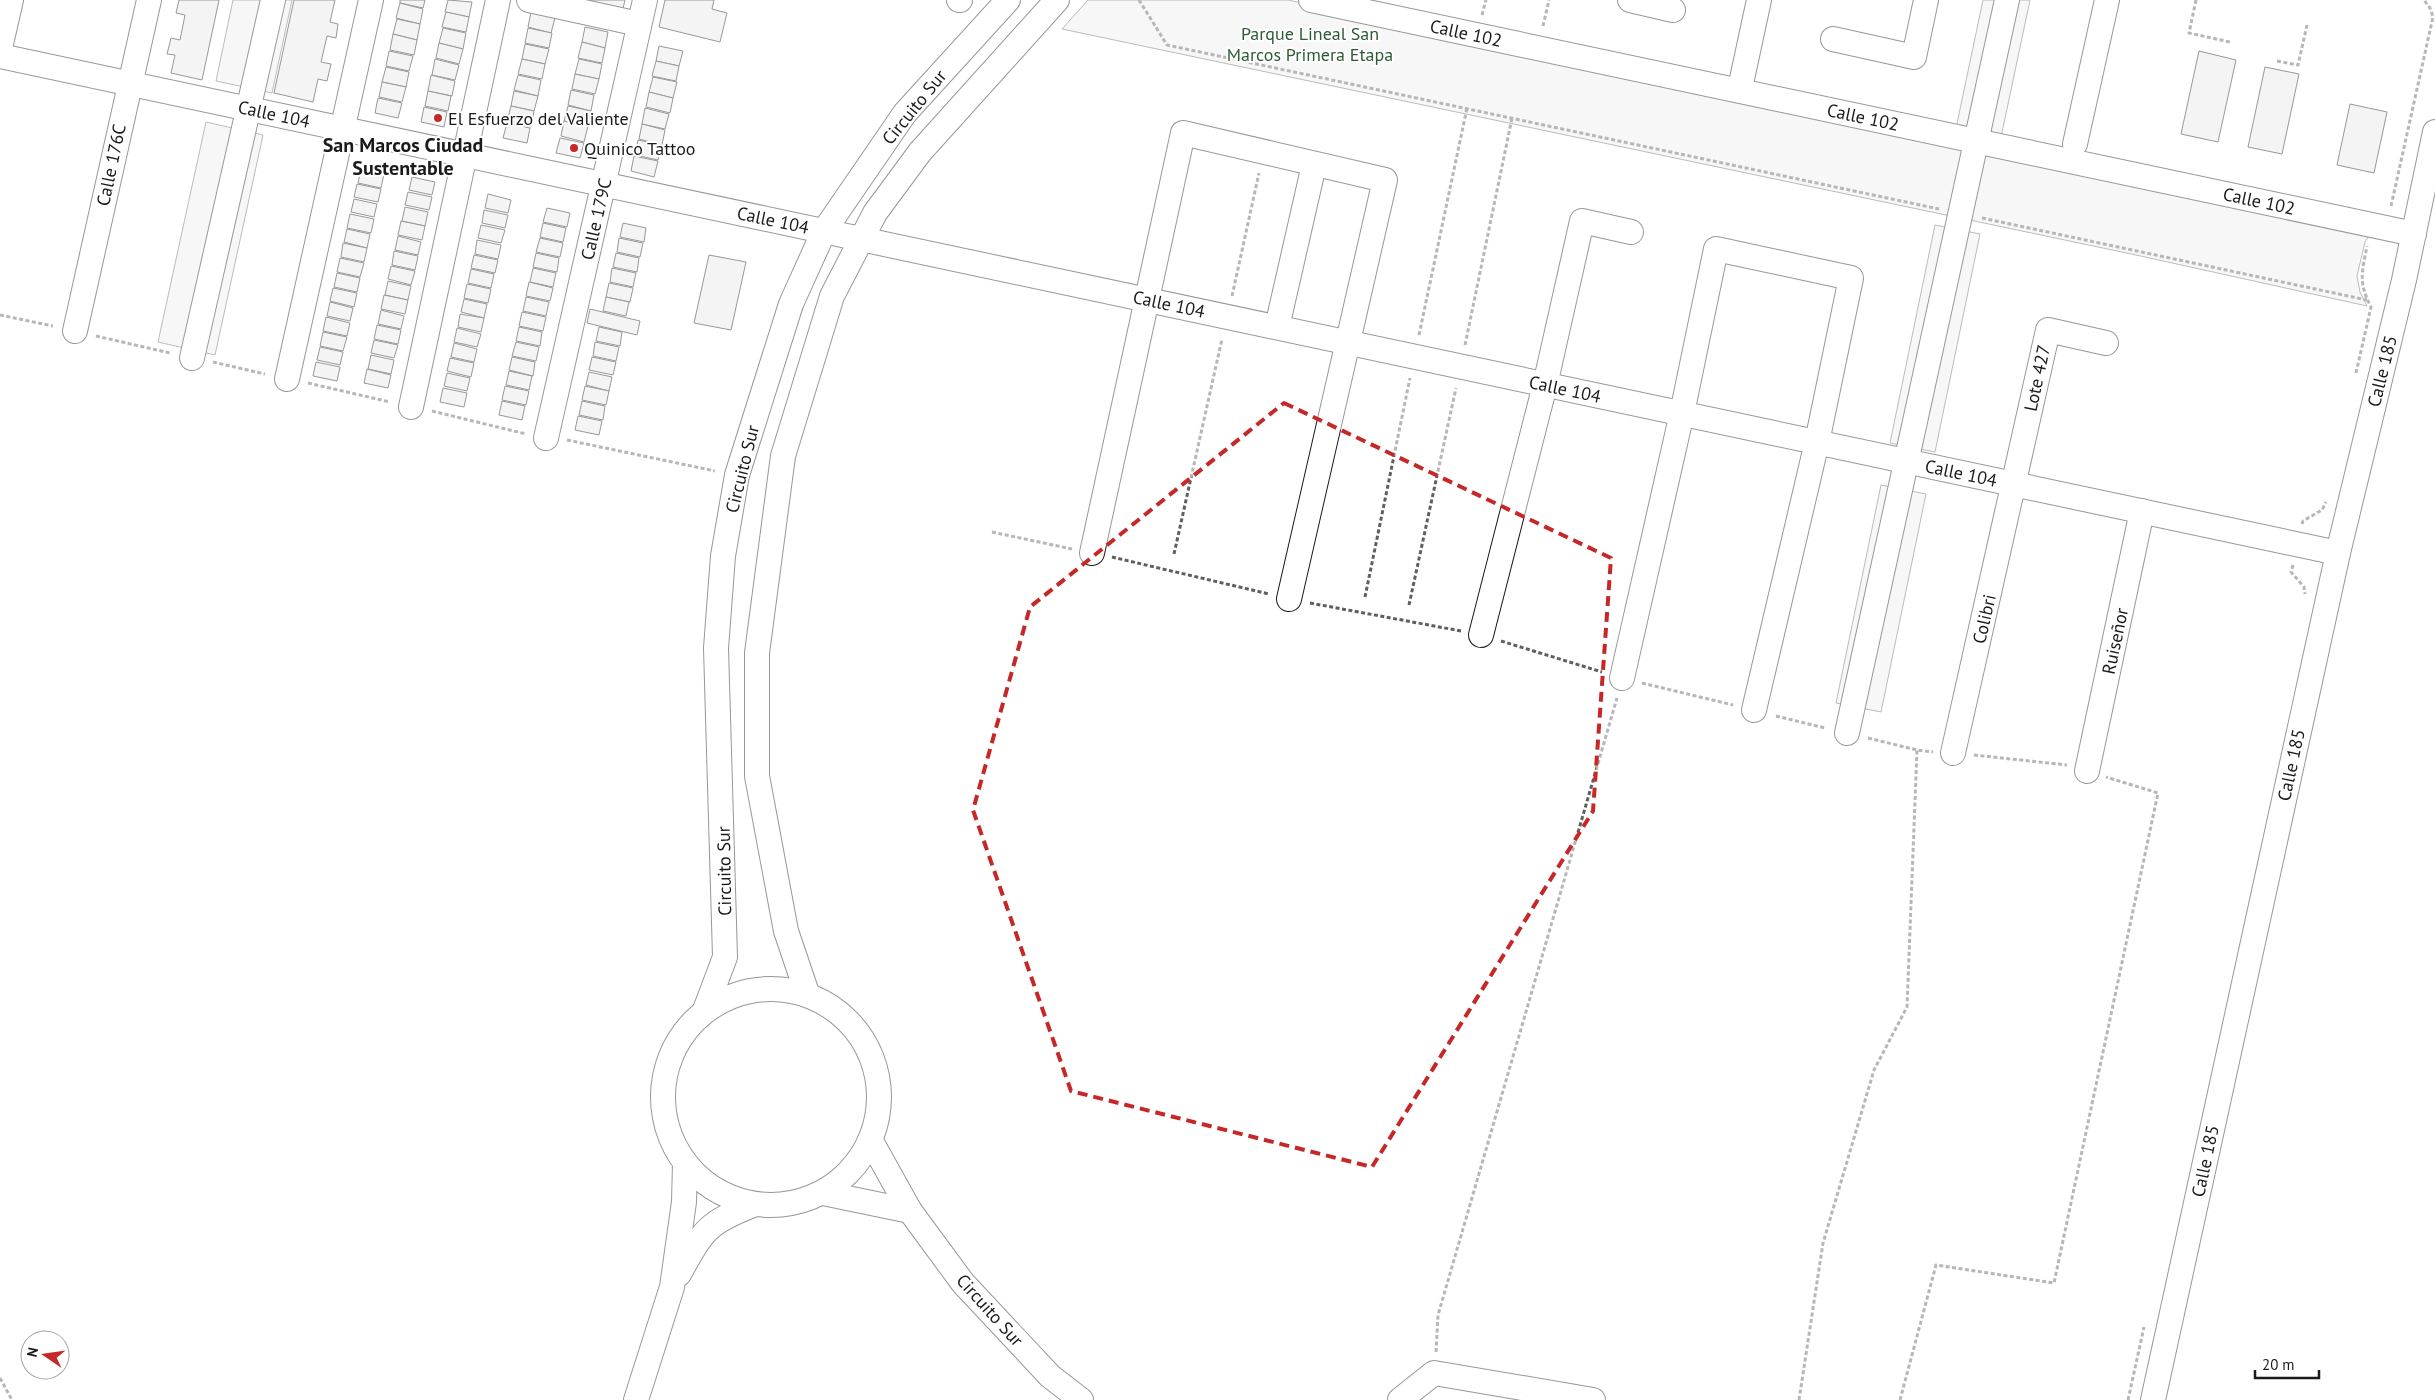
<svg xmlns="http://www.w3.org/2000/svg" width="2435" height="1400" font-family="'PT Sans',sans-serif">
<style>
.built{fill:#ededed;stroke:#6a6a6a}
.building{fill:#e6e6e6;stroke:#1a1a1a}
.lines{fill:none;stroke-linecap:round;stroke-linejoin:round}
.minor-casing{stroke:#1a1a1a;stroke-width:26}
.path{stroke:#5f5f5f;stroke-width:3;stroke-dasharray:4 2.5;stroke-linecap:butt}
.minor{stroke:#fff;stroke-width:24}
.marked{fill:none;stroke:#c62828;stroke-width:4;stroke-dasharray:10 6;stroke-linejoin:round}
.poi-dot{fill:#c62828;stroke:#fff;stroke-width:2}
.labels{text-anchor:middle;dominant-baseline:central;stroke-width:4;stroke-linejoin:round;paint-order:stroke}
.park-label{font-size:18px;fill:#2b5a34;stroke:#fff}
.street-label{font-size:18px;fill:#1a1a1a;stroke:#fff}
.poi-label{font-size:18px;fill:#1a1a1a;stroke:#fff;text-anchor:start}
.quarter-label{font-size:20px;font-weight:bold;fill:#1a1a1a;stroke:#fff}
</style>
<rect width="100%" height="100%" fill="#fff"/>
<g class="built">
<polygon points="233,0 292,0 272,93 216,81"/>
<polygon points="1088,0 1288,0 2372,231 2365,242 2357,276 2360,292 2367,306 2136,255 1062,29"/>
<polygon points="1983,0 2030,0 2000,142 1955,133"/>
<polygon points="206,122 263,135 215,355 158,342"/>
<polygon points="1935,225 1980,234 1935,452 1890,443"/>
<polygon points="1881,485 1926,494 1881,712 1836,703"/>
</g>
<g class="building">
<polygon points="179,0 219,0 202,80 171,73 175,55 167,54 171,38 180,40 185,15 176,13"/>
<polygon points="294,0 335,0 330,22 338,24 336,38 327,36 321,62 331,64 327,81 318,79 313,102 274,93"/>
<polygon points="400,0 425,0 423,8 400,3"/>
<polygon points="448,0 472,2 469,17 445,12"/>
<polygon points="563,0 625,0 622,13"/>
<polygon points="665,0 714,0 712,9 727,13 720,42 659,27"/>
<polygon points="400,3 423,9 420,24 396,18"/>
<polygon points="446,12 469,17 466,32 442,27"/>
<polygon points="531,12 555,18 551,33 528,27"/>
<polygon points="397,19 420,24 417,40 393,34"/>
<polygon points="585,27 608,32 605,48 582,42"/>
<polygon points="443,28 466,33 463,49 439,43"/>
<polygon points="528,28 552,33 549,48 525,43"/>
<polygon points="393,34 417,40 414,55 390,50"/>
<polygon points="582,42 605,48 602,63 578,58"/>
<polygon points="439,43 463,49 459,64 436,58"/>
<polygon points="525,44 549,49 545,64 522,59"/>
<polygon points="659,46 683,51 679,66 656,61"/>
<polygon points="389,51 413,56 409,71 386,66"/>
<polygon points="2199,51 2236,60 2218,142 2181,134"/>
<polygon points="435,59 459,65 455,80 432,75"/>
<polygon points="522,59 545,64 542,79 518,74"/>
<polygon points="579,59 602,64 599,79 575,74"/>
<polygon points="656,61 679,66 676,81 652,76"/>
<polygon points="386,67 409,72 406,87 382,82"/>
<polygon points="2265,67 2299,74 2282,154 2248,147"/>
<polygon points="575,74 599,79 595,94 572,89"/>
<polygon points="431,75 455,81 452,96 428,91"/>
<polygon points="518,75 541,80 538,96 514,90"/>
<polygon points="653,77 677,82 673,98 649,92"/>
<polygon points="382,82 406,87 402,102 379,97"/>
<polygon points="571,90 594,95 591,111 568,105"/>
<polygon points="428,91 451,96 448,111 425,106"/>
<polygon points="514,91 538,96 534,111 511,106"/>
<polygon points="649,92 673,98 670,113 646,107"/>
<polygon points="378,98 402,103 398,118 375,113"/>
<polygon points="2350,104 2387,112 2374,173 2337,165"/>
<polygon points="511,106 534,111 531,127 507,121"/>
<polygon points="568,106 591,111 588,126 564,121"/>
<polygon points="424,107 447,112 444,127 421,122"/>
<polygon points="645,108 669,114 665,129 642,124"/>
<polygon points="564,121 588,126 584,142 561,136"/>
<polygon points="507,123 530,128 527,143 503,138"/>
<polygon points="642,124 665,130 662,145 639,139"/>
<polygon points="560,138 584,143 580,158 556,153"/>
<polygon points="638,140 662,145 658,160 635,155"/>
<polygon points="634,156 658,161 654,177 631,171"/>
<polygon points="361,169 384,174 381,188 358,183"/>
<polygon points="412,177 435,182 432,195 409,190"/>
<polygon points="357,184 381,189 378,202 354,197"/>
<polygon points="408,192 432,197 429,210 405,205"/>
<polygon points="488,194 511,200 508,213 485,208"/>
<polygon points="354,199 377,204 374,217 351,212"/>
<polygon points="405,207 428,212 425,226 402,221"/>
<polygon points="547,208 570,213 567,227 543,222"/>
<polygon points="484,210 508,215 505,228 482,223"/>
<polygon points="350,214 374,219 371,233 347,228"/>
<polygon points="401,221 425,226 422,240 398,235"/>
<polygon points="543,223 566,228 563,242 540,237"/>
<polygon points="623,223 646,228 644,242 620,237"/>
<polygon points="481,225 505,230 501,243 478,238"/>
<polygon points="347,229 370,234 367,248 344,242"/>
<polygon points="398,236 421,242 418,255 395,250"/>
<polygon points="540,238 563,243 560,257 536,252"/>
<polygon points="619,238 643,243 640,257 617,252"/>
<polygon points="477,240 501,245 498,259 475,254"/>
<polygon points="343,243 367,248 364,262 341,257"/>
<polygon points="394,251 418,256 415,270 392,265"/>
<polygon points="536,253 559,258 557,272 533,267"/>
<polygon points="616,253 639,258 637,272 613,267"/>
<polygon points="474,255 498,260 495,273 471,268"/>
<polygon points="709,255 746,262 731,330 694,323"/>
<polygon points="340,258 364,263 360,277 337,272"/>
<polygon points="391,266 415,271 411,285 388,279"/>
<polygon points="533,268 556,273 553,287 530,282"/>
<polygon points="612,268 636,273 633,287 610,282"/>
<polygon points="471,269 494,274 491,288 468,283"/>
<polygon points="337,273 360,278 357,292 334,287"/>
<polygon points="388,281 411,286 408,300 385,295"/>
<polygon points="529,282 553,288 550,301 526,296"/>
<polygon points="609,283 633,288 630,302 606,297"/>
<polygon points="467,284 491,289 488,303 464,298"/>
<polygon points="333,288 357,293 354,307 330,301"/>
<polygon points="384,295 408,300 405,314 381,309"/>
<polygon points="526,297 549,302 546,316 523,311"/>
<polygon points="606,297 629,302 626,316 603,311"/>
<polygon points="464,299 487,304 484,318 461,312"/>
<polygon points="330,302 353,308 350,321 327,316"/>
<polygon points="590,309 640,321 637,335 587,323"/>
<polygon points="381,310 404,316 401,329 378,324"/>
<polygon points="522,312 546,317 543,331 519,326"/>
<polygon points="460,314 484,318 481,332 458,327"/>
<polygon points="326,317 350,323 347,336 323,331"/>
<polygon points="377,325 401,330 398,344 374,339"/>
<polygon points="519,327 542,332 540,346 516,341"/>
<polygon points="599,327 622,332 620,346 596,341"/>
<polygon points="457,328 481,334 477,347 454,342"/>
<polygon points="323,332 347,337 343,351 320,346"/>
<polygon points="374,340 398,345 394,358 371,353"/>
<polygon points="516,342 539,347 536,361 512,356"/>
<polygon points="595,342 619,347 616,361 593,356"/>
<polygon points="454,343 477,349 474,362 451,357"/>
<polygon points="320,347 343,352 340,365 317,360"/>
<polygon points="371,355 394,360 391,374 368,369"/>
<polygon points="512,357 535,362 533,376 509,370"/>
<polygon points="592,357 616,362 613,375 589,370"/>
<polygon points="450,358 474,363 471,377 447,371"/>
<polygon points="316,362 340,367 337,381 313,376"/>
<polygon points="367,369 391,375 388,388 364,383"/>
<polygon points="509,371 532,376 529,390 506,385"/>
<polygon points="589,372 612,377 609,391 586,385"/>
<polygon points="447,373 470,378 467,391 444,386"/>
<polygon points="505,386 529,391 526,405 502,400"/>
<polygon points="585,386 609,391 606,405 582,400"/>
<polygon points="443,388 467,393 464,407 440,402"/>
<polygon points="502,401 525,406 522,420 499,415"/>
<polygon points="582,401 605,406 603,420 579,415"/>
<polygon points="578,416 602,421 599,435 575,430"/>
</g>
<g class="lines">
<g class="minor-casing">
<g id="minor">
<polyline points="529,0 639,24"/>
<polyline points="959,0 960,0"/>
<polyline points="1311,0 2414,234"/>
<polyline points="1630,0 1673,10"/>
<polyline points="1833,39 1914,57 1926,0"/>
<polyline points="0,48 11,0"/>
<polyline points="0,56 2338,553"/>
<polyline points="1742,79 1759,0"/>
<polyline points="2075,144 2107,0"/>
<polyline points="1277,327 1314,165"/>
<polyline points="75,331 149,0"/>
<polyline points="192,358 273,0"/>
<polyline points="287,379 371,0"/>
<polyline points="411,407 498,0"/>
<polyline points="546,438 645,0"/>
<polyline points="1092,553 1183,133 1385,180 1289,599"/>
<polyline points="1481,635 1545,385 1582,221 1631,232"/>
<polyline points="1622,678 1682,413 1716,249 1851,278 1817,442 1754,710"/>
<polyline points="1847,733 2007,0"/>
<polyline points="1953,753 2048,330 2106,343"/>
<polyline points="2087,771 2142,511"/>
<circle cx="771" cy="1097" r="108"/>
<polyline points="807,993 786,931 757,776 757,653 783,456 832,296 875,213 920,152 1057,0"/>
<polyline points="705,1010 725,957 716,648 723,556 737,475 791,304 824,231 905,113 1008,0"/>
<polyline points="871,1141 910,1211 963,1283 1050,1376 1081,1400"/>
<polyline points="823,1193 910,1211"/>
<path d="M679,1274C703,1231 706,1223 753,1205"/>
<polyline points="636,1400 672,1287 684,1202 685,1163"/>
<polyline points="1400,1400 1434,1373 1593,1400"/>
<polyline points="2153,1400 2338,553 2404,280 2435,132"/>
</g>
</g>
<g class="path">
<polyline points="1139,0 1167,45 1939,209"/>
<polyline points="2196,0 2189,33 2230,42"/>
<polyline points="1482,15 1486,0"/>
<polyline points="1543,26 1549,0"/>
<polyline points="2277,61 2298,65 2307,25"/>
<polyline points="2391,206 2433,17 2430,8 2424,0"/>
<polyline points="1982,218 2367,300"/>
<polyline points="1232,296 1259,173"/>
<polyline points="0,315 53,326"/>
<polyline points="1419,335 1467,108"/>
<polyline points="96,336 170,353"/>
<polyline points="1465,345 1512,118"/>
<polyline points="213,362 265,374"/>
<path d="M2356,373L2371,307C2358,282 2362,272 2367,246"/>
<polyline points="308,383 390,402"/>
<polyline points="432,411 526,434"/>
<polyline points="567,440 715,471"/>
<polyline points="2302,524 2303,521 2322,510 2326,502"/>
<polyline points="992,532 1072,549"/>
<polyline points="1174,554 1222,339"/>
<polyline points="1112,557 1269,594"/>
<polyline points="2293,565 2291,572 2304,587 2305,594"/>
<polyline points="1365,597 1410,378"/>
<polyline points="1310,603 1461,631"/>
<polyline points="1409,605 1456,388"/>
<polyline points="1501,641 1602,672"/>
<polyline points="1642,683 1733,705"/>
<polyline points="1776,716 1825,728"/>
<polyline points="1868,738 1917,750 1933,752"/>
<polyline points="1974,755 2067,765"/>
<polyline points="1436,1352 1438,1315 1617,698"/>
<polyline points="0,1378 12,1400"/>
<polyline points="1799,1400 1823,1243 1874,1070 1907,1007 1917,750"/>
<polyline points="1900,1400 1936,1265 2054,1283 2158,793 2106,777"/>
<polyline points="2128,1400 2144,1327"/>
</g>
<use href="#minor" class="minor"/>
</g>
<path d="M0 0H2435V1400H0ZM1284,403L1611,558L1593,811L1372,1167L1071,1091L973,810L1030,607Z" fill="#fff" fill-opacity=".55" fill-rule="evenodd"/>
<path class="marked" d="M1284,403L1611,558L1593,811L1372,1167L1071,1091L973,810L1030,607Z"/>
<g class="poi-dot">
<circle cx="438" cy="118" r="5"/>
<circle cx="574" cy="148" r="5"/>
</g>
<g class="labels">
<g class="park-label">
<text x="1310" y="33">Parque Lineal San<tspan x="1310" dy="21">Marcos Primera Etapa</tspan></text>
</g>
<g class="street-label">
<text transform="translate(1466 33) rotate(12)">Calle 102</text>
<text transform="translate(914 107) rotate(-51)">Circuito Sur</text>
<text transform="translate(274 114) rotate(12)">Calle 104</text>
<text transform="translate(1863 117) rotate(12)">Calle 102</text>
<text transform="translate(111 165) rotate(-78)">Calle 176C</text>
<text transform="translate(2259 201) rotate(12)">Calle 102</text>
<text transform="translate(596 219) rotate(-77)">Calle 179C</text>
<text transform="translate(773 220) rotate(12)">Calle 104</text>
<text transform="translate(1169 304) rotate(12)">Calle 104</text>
<text transform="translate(2382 371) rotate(-76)">Calle 185</text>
<text transform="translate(2037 378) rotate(-78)">Lote 427</text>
<text transform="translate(1565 389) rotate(12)">Calle 104</text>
<text transform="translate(742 469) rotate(-76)">Circuito Sur</text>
<text transform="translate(1961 473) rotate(12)">Calle 104</text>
<text transform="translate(1984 619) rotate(-77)">Colibri</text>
<text transform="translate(2115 641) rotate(-78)">Ruiseñor</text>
<text transform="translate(2291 765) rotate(-78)">Calle 185</text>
<text transform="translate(724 871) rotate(-91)">Circuito Sur</text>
<text transform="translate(2205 1161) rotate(-78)">Calle 185</text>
<text transform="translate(990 1310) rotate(48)">Circuito Sur</text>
</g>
<g class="poi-label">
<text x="448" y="118">El Esfuerzo del Valiente</text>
<text x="584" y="148">Quinico Tattoo</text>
</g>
<g class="quarter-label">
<text x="403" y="145">San Marcos Ciudad<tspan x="403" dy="23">Sustentable</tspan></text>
</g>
</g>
<g transform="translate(45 1355) rotate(283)"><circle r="24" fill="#ffffff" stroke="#a3a3a3"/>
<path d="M0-4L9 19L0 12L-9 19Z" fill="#c62828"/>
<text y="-8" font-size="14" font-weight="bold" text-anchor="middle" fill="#1a1a1a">N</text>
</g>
<path d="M2255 1370v8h64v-8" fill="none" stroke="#1a1a1a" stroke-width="2.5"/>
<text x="2262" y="1370" font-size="15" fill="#1a1a1a" stroke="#ffffff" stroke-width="4" paint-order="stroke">20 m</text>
</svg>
